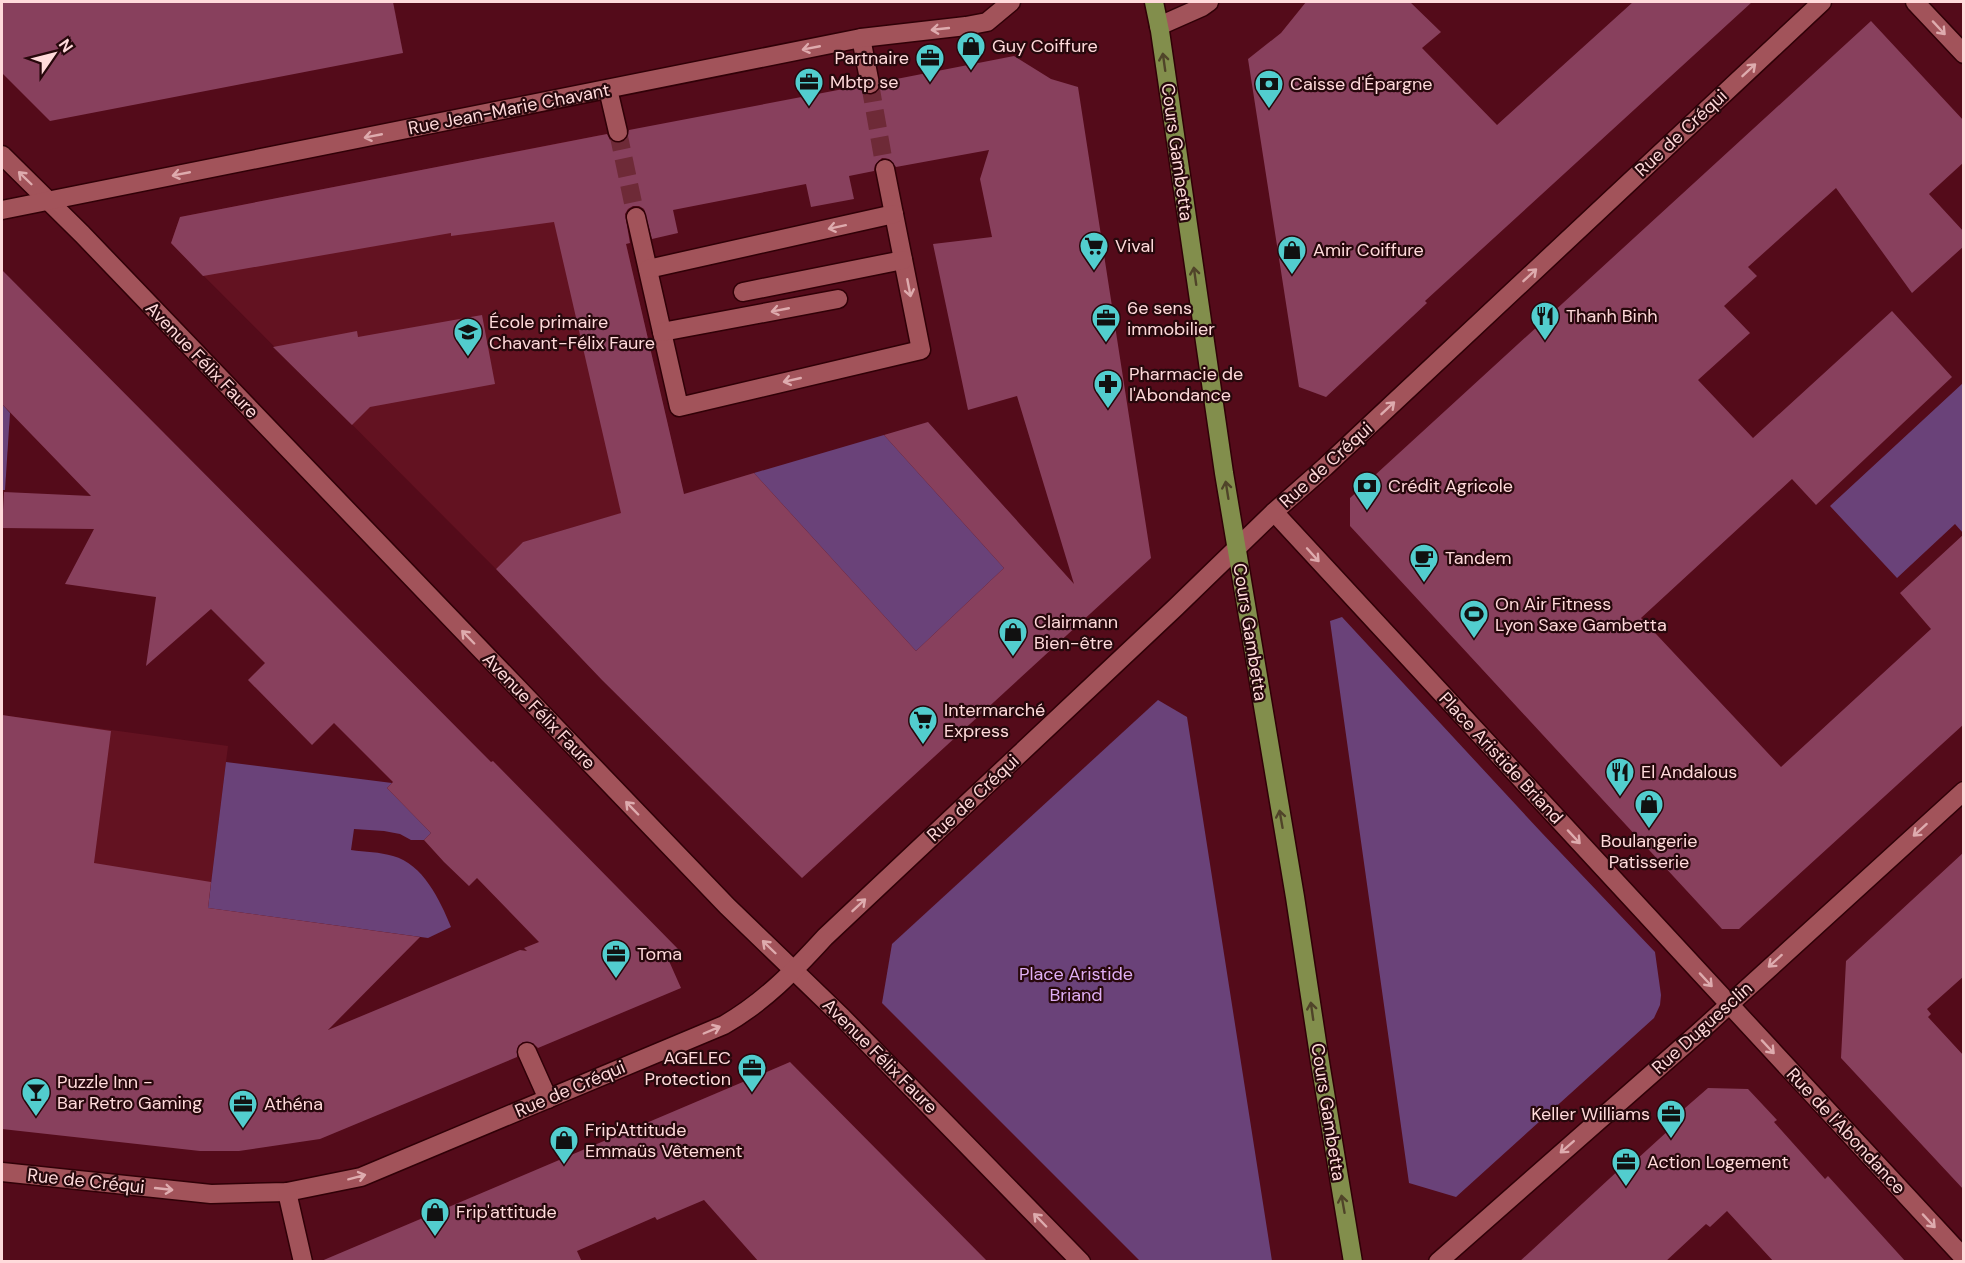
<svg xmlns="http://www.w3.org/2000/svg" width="1965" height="1263" font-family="'DM Sans',sans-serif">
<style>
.built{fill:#631221}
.green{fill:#6a4279}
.building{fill:#88405d;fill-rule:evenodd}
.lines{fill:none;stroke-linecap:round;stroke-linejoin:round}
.minor-tunnel{stroke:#6e2a37;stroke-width:18;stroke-dasharray:18 9;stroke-linecap:butt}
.minor-casing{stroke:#300007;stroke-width:21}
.major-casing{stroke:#300007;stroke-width:21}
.minor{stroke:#a2535a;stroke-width:18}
.major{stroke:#828e4c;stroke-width:18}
.oneway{stroke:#deabae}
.oneway2{stroke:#504429}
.labels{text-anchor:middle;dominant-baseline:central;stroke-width:4.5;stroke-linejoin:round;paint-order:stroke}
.poi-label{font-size:18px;fill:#ffdadb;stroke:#27080c;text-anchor:start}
.street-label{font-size:18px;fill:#ffdadb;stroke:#27080c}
.park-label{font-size:18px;fill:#e0aff5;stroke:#27080c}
</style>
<rect width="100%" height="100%" fill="#540b1a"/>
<g class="built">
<polygon points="601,135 684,495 523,542 496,569 171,243 180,217"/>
<polygon points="2,715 228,746 208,908 152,900 14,821 2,820"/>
</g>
<g class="green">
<polygon points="1963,383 1963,533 1955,524 1897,578 1830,506"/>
<polygon points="2,404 10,413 5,490 2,490"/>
<polygon points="884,435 1004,568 916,651 754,473"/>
<polygon points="1342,617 1541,832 1655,952 1661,995 1660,1005 1654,1018 1456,1197 1409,1183 1330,621"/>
<polygon points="1158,700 1187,717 1272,1261 1140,1261 882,1003 892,944"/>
<path d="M226,762L392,783L387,788L431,833L424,840H411L400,834L384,831L354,829L351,850C365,852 380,852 393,856C423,864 440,900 451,927L428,938L208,908Z"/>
</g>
<g class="building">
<polygon points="2,2 393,2 403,53 50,121 2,73"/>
<polygon points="1306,2 1410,2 1441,32 1422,48 1497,125 1633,2 1752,2 1425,301 1427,303 1326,397 1299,387 1248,59 1281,33"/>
<polygon points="1871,21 1964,121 1964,162 1929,194 1964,232 1964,246 1912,293 1836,188 1748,267 1757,276 1724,306 1750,333 1698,380 1753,438 1892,311 1952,377 1816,505 1792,479 1641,618 1781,767 1931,629 1900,593 1964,534 1964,724 1739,929 1722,929 1350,526 1350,498"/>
<path d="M1014,56L1051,79L1078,87L1151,558L802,878L602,680L496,569L523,542L621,513L554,222L451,236V233L203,276L171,243L180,217L607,134L610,140L620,143L626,140L629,130L859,86L866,94L873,95L880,88L881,82ZM989,150L980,179L992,237L933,244L968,410L1017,396L1074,584L928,422L884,435L1004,568L916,651L754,473L684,494L626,244L630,243L625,214L628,209L633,206H639L644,209L652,239L678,233L673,210L806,184L811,207L854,199L849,176L874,171L875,165L882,158L889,159L896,167Z"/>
<polygon points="2,270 491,762 493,761 680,951 669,961 681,988 538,1048 533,1043 523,1042 518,1046 517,1057 320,1139 239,1151 200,1151 2,1129 2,715 111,731 94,863 211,882 208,908 420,937 328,1030 520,950 527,951 524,948 539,942 477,878 469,886 444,862 424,840 431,833 387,788 393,782 334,723 312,745 248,680 265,663 211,609 146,666 156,597 65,584 94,529 2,528 4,492 91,496 2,404"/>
<polygon points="482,315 495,384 370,407 352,425 273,347 357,331 358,337"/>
<polygon points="1964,852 1964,976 1927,1009 1931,1014 1928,1017 1964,1056 1964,1190 1841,1058 1846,961"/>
<polygon points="790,1062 988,1262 759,1262 704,1200 657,1220 655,1217 577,1251 582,1262 319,1262"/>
<polygon points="1708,1088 1748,1089 1777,1120 1774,1122 1825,1179 1828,1176 1906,1262 1774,1262 1727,1211 1710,1227 1706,1224 1665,1262 1519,1262 1622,1167 1625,1170 1681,1119 1677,1115"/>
</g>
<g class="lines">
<g class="minor-tunnel">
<polyline points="870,84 885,169"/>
<polyline points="618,132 636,217"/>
</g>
<g class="minor-casing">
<g id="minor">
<polyline points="1915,2 1964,54"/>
<polyline points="1159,26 1202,7 1209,2"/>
<polyline points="861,38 870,84"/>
<polyline points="608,89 618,132"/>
<polyline points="2,155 82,234 727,906 842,1017 1081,1262"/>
<polyline points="2,210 861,38 966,26 987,22 1011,2"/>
<polyline points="636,217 679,407 921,350 885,169"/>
<polyline points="648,269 894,214"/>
<polyline points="743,292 903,260"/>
<polyline points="662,332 838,299"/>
<polyline points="1274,512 1964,1258"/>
<polyline points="527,1052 548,1099"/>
<path d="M2,1172L211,1194L287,1192L361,1177L724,1025C764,1002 794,971 825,937L1176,607L1274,512L1325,467L1822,2"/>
<polyline points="287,1192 303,1262"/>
<polyline points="1438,1262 1697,1034 1964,791"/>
</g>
</g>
<g class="major-casing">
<polyline id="major" points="1154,2 1160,31 1224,473 1295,897 1320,1062 1353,1262"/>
</g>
<use href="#minor" class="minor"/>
<use href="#major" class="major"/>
</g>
<defs><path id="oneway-shaft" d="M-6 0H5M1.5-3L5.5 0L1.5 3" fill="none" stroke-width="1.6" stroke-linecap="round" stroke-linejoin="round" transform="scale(1.5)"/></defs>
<g class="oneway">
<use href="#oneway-shaft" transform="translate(1939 28) rotate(47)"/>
<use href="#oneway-shaft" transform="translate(940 29) rotate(174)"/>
<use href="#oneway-shaft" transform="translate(811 48) rotate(169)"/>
<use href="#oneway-shaft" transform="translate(1749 70) rotate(-43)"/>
<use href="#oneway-shaft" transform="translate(373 136) rotate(169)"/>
<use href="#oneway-shaft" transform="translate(181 174) rotate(169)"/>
<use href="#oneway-shaft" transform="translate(25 178) rotate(-136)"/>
<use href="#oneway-shaft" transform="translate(837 227) rotate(168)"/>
<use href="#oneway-shaft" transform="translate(1530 275) rotate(-43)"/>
<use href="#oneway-shaft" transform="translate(909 288) rotate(79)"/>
<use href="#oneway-shaft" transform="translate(780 310) rotate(169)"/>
<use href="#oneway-shaft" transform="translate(792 380) rotate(167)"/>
<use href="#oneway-shaft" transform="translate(1388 408) rotate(-43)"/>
<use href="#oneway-shaft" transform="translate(1313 555) rotate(48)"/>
<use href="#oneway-shaft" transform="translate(468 637) rotate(-134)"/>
<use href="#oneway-shaft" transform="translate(632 808) rotate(-134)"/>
<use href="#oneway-shaft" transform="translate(1920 830) rotate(138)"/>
<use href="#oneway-shaft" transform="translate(1574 837) rotate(47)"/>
<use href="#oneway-shaft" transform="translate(859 905) rotate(-43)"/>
<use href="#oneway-shaft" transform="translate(769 947) rotate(-136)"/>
<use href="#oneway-shaft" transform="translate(1775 961) rotate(138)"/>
<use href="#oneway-shaft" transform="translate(1706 980) rotate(47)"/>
<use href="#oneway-shaft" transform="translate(712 1030) rotate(-23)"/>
<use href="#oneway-shaft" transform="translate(1768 1047) rotate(47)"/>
<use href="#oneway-shaft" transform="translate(1567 1147) rotate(139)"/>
<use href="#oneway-shaft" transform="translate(357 1177) rotate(-15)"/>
<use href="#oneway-shaft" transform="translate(164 1189) rotate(6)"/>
<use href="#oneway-shaft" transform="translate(1040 1220) rotate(-134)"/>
<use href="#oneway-shaft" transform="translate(1929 1221) rotate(47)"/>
</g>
<g class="oneway2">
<use href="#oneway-shaft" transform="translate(1164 62) rotate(-98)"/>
<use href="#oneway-shaft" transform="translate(1195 276) rotate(-98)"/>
<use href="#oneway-shaft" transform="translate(1227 490) rotate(-99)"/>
<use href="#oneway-shaft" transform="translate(1281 819) rotate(-100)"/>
<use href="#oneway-shaft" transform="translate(1312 1011) rotate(-98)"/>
<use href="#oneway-shaft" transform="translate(1343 1204) rotate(-100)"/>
</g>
<defs>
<g id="shop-pin" transform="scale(1.5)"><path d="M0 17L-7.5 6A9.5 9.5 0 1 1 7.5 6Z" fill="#52cdce" stroke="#27080c"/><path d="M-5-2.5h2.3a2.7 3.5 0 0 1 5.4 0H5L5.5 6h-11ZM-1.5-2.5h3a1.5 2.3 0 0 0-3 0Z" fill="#111"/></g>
<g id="office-pin" transform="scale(1.5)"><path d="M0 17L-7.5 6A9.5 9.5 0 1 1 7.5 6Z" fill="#52cdce" stroke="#27080c"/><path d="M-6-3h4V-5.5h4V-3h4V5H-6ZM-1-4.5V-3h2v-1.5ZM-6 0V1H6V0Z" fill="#111"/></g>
<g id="bank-pin" transform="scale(1.5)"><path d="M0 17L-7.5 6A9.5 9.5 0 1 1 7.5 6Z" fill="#52cdce" stroke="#27080c"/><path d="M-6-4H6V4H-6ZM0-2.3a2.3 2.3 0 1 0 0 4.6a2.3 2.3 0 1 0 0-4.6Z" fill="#111"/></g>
<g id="supermarket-pin" transform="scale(1.5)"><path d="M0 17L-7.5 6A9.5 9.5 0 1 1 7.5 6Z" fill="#52cdce" stroke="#27080c"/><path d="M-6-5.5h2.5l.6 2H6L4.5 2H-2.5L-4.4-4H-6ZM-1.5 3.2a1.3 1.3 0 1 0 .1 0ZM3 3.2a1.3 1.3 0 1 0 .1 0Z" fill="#111"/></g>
<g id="restaurant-pin" transform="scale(1.5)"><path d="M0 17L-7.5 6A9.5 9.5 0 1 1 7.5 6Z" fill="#52cdce" stroke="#27080c"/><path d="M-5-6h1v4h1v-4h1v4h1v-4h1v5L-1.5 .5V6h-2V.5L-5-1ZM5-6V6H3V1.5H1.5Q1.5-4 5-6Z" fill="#111"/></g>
<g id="school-pin" transform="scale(1.5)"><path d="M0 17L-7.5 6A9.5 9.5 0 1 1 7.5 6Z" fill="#52cdce" stroke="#27080c"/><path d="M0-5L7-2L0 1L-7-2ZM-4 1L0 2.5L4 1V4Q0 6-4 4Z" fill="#111"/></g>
<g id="pharmacy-pin" transform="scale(1.5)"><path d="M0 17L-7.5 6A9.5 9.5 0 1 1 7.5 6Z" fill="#52cdce" stroke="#27080c"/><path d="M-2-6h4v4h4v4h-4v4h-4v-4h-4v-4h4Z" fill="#111"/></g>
<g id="cafe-pin" transform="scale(1.5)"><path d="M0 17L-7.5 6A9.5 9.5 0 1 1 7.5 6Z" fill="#52cdce" stroke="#27080c"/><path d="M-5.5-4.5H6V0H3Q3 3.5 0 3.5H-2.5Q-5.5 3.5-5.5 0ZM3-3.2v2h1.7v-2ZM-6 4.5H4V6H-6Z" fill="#111"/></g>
<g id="stadium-pin" transform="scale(1.5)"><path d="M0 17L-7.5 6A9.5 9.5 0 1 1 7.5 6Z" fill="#52cdce" stroke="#27080c"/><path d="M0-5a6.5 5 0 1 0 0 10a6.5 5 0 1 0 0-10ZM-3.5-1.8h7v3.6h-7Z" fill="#111"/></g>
<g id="bar-pin" transform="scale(1.5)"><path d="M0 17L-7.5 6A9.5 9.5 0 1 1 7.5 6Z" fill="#52cdce" stroke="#27080c"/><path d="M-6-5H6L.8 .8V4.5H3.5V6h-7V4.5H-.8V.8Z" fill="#111"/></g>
</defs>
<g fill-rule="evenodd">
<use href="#shop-pin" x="971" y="46"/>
<use href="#office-pin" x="930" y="58"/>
<use href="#office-pin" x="809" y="82"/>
<use href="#bank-pin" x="1269" y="84"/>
<use href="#supermarket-pin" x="1094" y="246"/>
<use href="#shop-pin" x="1292" y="250"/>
<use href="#restaurant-pin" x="1545" y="316"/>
<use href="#office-pin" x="1106" y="318"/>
<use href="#school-pin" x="468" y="332"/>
<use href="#pharmacy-pin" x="1108" y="384"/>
<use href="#bank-pin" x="1367" y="486"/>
<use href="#cafe-pin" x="1424" y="558"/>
<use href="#stadium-pin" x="1474" y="614"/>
<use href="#shop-pin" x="1013" y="632"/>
<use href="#supermarket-pin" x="923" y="720"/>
<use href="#restaurant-pin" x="1620" y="772"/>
<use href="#shop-pin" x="1649" y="804"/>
<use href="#office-pin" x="616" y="954"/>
<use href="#office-pin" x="752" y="1068"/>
<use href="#bar-pin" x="36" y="1092"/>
<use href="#office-pin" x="243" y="1104"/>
<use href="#office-pin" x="1671" y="1114"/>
<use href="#shop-pin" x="564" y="1140"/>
<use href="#office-pin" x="1626" y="1162"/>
<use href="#shop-pin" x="435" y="1212"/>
</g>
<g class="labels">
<g class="poi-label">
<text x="992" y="46">Guy Coiffure</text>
<text x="909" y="58" text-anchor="end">Partnaire</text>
<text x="830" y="82">Mbtp se</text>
<text x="1290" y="84">Caisse d'Épargne</text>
<text x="1115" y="246">Vival</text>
<text x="1313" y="250">Amir Coiffure</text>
<text x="1127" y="308">6e sens<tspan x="1127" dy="21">immobilier</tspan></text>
<text x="1566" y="316">Thanh Binh</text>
<text x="489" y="322">École primaire<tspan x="489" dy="21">Chavant-Félix Faure</tspan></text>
<text x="1129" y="374">Pharmacie de<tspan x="1129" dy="21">l'Abondance</tspan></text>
<text x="1388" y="486">Crédit Agricole</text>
<text x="1445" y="558">Tandem</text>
<text x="1495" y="604">On Air Fitness<tspan x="1495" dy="21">Lyon Saxe Gambetta</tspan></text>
<text x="1034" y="622">Clairmann<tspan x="1034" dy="21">Bien-être</tspan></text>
<text x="944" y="710">Intermarché<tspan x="944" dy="21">Express</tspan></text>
<text x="1641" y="772">El Andalous</text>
<text x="1649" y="841" text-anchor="middle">Boulangerie<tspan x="1649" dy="21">Patisserie</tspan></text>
<text x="637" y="954">Toma</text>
<text x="731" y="1058" text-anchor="end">AGELEC<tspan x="731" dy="21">Protection</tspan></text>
<text x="57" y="1082">Puzzle Inn -<tspan x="57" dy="21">Bar Retro Gaming</tspan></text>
<text x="264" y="1104">Athéna</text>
<text x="1650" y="1114" text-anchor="end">Keller Williams</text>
<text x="585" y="1130">Frip'Attitude<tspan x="585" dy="21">Emmaüs Vêtement</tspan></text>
<text x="1647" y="1162">Action Logement</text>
<text x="456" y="1212">Frip'attitude</text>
</g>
<g class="street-label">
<text transform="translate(509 109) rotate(-11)">Rue Jean-Marie Chavant</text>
<text transform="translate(1681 133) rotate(-43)">Rue de Créqui</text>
<text transform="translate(1177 152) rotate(82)">Cours Gambetta</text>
<text transform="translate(202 360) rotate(46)">Avenue Félix Faure</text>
<text transform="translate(1326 465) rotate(-42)">Rue de Créqui</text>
<text transform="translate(1250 632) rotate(81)">Cours Gambetta</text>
<text transform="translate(539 711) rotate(46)">Avenue Félix Faure</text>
<text transform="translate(1501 758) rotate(47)">Place Aristide Briand</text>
<text transform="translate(973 798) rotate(-43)">Rue de Créqui</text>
<text transform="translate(1702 1028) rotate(-42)">Rue Duguesclin</text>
<text transform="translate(880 1056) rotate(45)">Avenue Félix Faure</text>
<text transform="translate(570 1089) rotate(-23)">Rue de Créqui</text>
<text transform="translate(1328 1112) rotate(81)">Cours Gambetta</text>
<text transform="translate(1846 1131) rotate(47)">Rue de l'Abondance</text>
<text transform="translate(86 1181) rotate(6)">Rue de Créqui</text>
</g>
<g class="park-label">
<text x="1076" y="974">Place Aristide<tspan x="1076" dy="21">Briand</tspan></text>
</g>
</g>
<rect width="1965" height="1263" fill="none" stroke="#ffdadb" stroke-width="6"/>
<g transform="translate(54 54) rotate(55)" stroke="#27080c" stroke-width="4.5" paint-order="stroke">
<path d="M0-4.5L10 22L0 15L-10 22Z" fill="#ffdadb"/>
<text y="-9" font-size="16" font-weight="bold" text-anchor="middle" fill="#ffdadb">N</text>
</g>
</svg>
